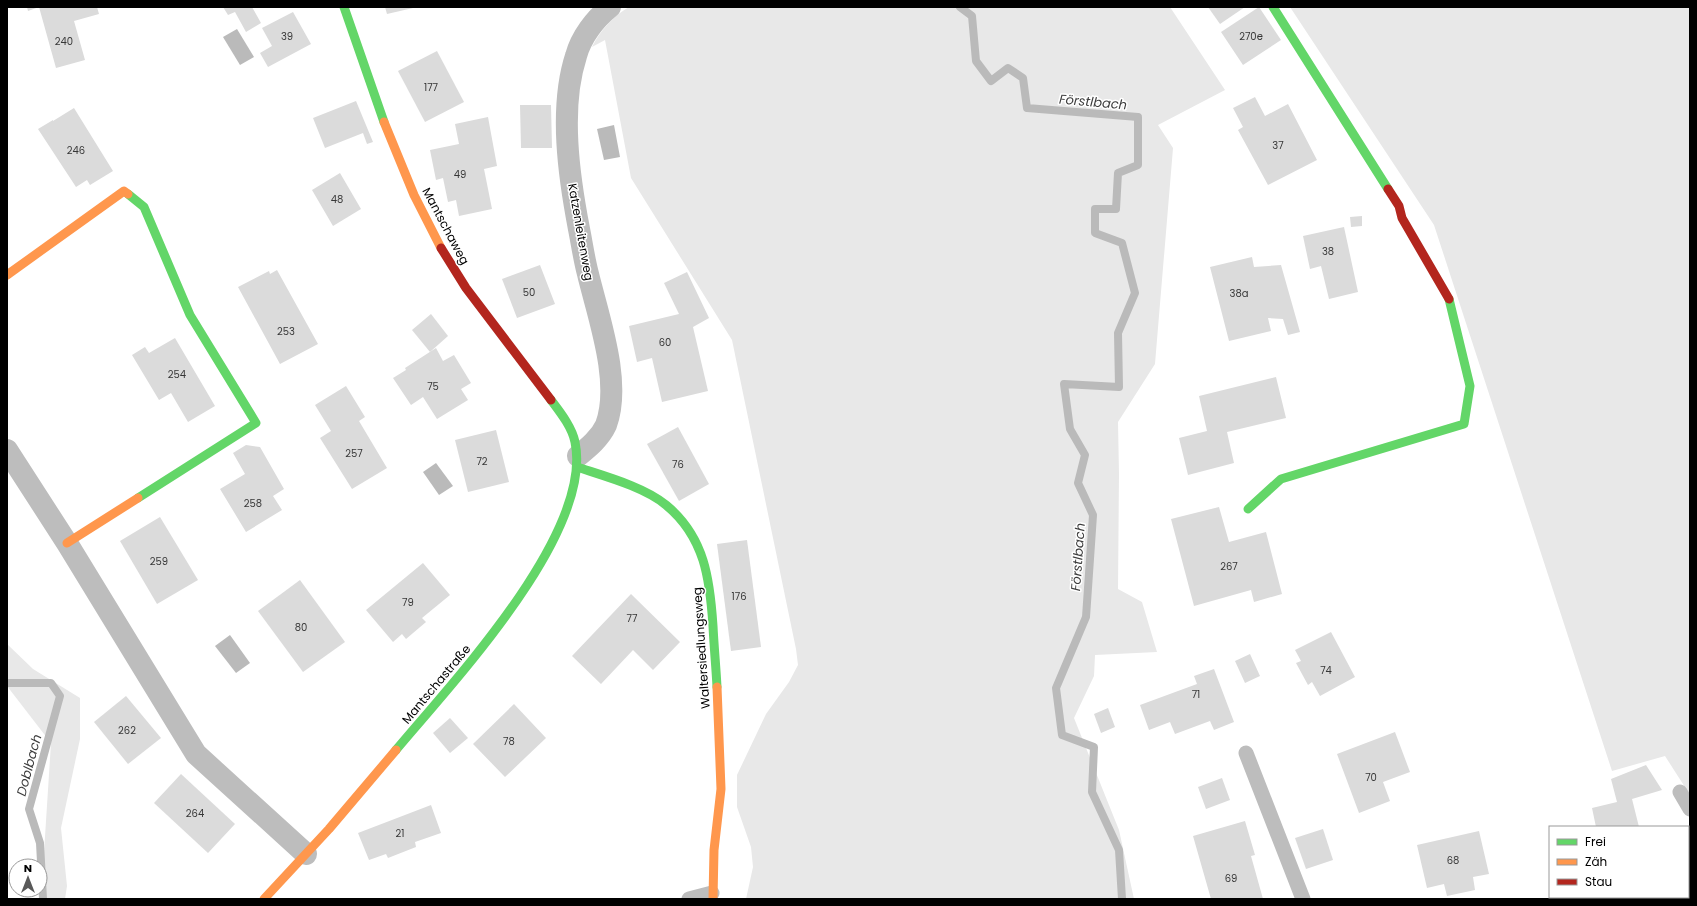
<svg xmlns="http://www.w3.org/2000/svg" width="1697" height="906" font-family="Poppins,sans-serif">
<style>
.green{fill:#e8e8e8}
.water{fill:#bababa}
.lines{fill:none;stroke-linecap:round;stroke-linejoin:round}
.stream{stroke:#bababa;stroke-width:8}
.building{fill:#dbdbdb}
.lane{stroke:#bdbdbd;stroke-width:15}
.street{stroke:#bdbdbd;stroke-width:22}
.fast{stroke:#63d668;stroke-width:9}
.slow{stroke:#ff974d;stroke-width:9}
.jam{stroke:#b3261e;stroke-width:9}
.labels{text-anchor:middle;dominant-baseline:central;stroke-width:3;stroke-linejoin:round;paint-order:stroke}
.number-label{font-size:10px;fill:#373737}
.street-label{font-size:12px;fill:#000;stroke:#fff}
.water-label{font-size:13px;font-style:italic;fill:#3d3d3d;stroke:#fff}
</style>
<rect width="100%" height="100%" fill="#fff"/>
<g class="green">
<path d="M629,7H1170L1225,90L1158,125L1173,148L1155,364L1118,422L1119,474L1118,589L1142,602L1157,652L1095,655L1094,676L1074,718L1119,830L1134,899H746L753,867L751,847L737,807V775L766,714L789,682L798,665L796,649L732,340L631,178L605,40L592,47C600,31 613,16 629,7Z"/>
<polygon points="1290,7 1690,7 1690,795 1665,756 1612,771 1434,225"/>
<polygon points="7,644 33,669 80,698 80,739 61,828 67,886 65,899 41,899 51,743 7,686"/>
</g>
<g class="water">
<polygon points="237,29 254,57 240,65 223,37"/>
<polygon points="614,125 620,157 604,160 597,129"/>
<polygon points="436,463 453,486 439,495 423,472"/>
<polygon points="230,635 250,663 236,673 215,646"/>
</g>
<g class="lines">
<g class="stream">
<polyline points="960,7 972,16 976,61 991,81 1008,68 1023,78 1027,108 1138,117 1138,165 1118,173 1116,209 1095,209 1095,233 1122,243 1135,293 1118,333 1119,387 1064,384 1070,429 1085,455 1078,483 1093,515 1086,617 1056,688 1062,735 1094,747 1092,792 1119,850 1122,899"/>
<polyline points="7,683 51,683 60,696 29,809 40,843 43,899"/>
</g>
</g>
<g class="building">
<polygon points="27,7 97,7 99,14 74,21 85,60 56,68 39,7 28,11"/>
<polygon points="223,7 252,7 261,23 246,32 235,12 228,15"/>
<polygon points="385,7 413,7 413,8 387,14"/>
<polygon points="1208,7 1245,7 1220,24"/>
<polygon points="1259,7 1281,40 1243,65 1221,32"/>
<polygon points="293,12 311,44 268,67 260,53 272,46 262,28"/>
<polygon points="437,51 464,102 425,122 398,71"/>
<polygon points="1255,97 1265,116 1288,104 1317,160 1268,185 1238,130 1243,127 1233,108"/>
<polygon points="356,101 373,142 367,144 363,133 325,148 313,118"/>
<polygon points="520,105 551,105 552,148 521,148"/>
<polygon points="74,108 113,171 90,185 87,180 76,187 38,129 53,120 53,121"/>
<polygon points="488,117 497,166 484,169 492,209 459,216 456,200 448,202 443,178 436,180 430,150 459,144 455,124"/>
<polygon points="340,173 361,209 333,226 312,190"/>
<polygon points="1362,216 1362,226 1351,227 1350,217"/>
<polygon points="1344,227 1358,292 1329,299 1321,266 1310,269 1303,236"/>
<polygon points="1252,257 1254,267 1281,265 1300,332 1288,335 1283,319 1268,318 1271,331 1229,341 1210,267"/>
<polygon points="540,265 555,304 517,318 502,279"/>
<polygon points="277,270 318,344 280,364 238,287 269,271 270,274"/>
<polygon points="687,272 709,318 693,327 708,391 662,402 652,358 637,362 629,326 679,314 664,283"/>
<polygon points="431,314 448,336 430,352 412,330"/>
<polygon points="175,338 215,406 188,422 171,393 159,400 132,355 145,347 149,353"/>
<polygon points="436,348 443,361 454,355 471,383 461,389 468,400 437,419 423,397 411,405 393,378 406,370 405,368"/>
<polygon points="1276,377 1286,418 1227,432 1234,463 1188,475 1179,438 1207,431 1199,396"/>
<polygon points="346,386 365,417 359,421 387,468 352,489 320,438 331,431 315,405"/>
<polygon points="678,427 709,484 679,501 647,444"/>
<polygon points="496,430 509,482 468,492 455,440"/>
<polygon points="246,445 260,447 284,489 273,496 282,510 246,532 220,489 245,474 233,453"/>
<polygon points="1219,507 1229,542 1266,532 1282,594 1254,602 1251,590 1194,606 1171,519"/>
<polygon points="160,517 198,580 157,604 120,541"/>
<polygon points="747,540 761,647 731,651 717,544"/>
<polygon points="423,563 450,595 422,618 426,622 406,639 402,634 393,642 366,610"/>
<polygon points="300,580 345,642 303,672 258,611"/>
<polygon points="631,594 680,642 653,670 633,650 601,684 572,656"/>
<polygon points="1331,632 1355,677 1320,696 1312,682 1308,685 1296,663 1301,661 1295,650"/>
<polygon points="1250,654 1260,676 1245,683 1235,661"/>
<polygon points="1214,669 1234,722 1214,730 1210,721 1175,734 1170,722 1149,730 1140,705 1197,684 1194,676"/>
<polygon points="126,696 161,738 128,764 94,722"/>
<polygon points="514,704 546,738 505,777 473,744"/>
<polygon points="1108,708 1115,727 1101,733 1094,714"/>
<polygon points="450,718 468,738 450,753 433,733"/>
<polygon points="1395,732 1410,772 1383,782 1390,801 1359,813 1337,754"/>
<polygon points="1646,765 1662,790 1632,799 1639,827 1596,827 1592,808 1617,802 1611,779"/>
<polygon points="181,774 235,824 208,853 154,803"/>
<polygon points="1222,778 1230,800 1206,809 1198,787"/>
<polygon points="431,805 441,833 415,842 416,847 388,858 386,854 369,860 358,833"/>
<polygon points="1245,821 1255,855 1251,856 1263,899 1211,899 1193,836"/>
<polygon points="1323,829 1333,860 1306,869 1295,838"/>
<polygon points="1479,831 1489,874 1473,877 1475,890 1447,896 1444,884 1427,888 1417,845"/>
<rect x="1617" y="897" width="63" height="2"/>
</g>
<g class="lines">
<g class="lane">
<polyline points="1246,753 1303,899"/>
<polyline points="1680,792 1690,809"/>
<polyline points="689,899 712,893"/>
</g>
<g class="street">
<polyline points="7,450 67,543 196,754 306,854"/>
<path d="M578,456C589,447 600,438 606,425C622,382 598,316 588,274C584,259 582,244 579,229C569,177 559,108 576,56C581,37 595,19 610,7"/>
</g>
<g class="fast">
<polyline points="344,7 384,122"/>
<polyline points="1273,7 1388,189"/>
<polyline points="128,194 144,207 190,315 256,423 138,498"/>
<path d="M577,467C604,476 645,487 666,505C705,537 710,580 713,626C714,647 716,667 717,687"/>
<polyline points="1248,509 1281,479 1464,424 1470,386 1449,299"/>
<path d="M396,750C452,683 594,533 575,442C572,427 560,412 551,400"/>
</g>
<g class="slow">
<polyline points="384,122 414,195 441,248"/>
<polyline points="7,275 124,191 128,194"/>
<polyline points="67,543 138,498"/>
<polyline points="264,899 329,829 396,750"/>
<polyline points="713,899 714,850 721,789 717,687"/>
</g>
<g class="jam">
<polyline points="1388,189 1399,206 1402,218 1449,299"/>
<polyline points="441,248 466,288 551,400"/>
</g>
</g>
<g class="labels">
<g class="number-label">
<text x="287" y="36">39</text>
<text x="1251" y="36">270e</text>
<text x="64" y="41">240</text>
<text x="431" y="87">177</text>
<text x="1278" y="145">37</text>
<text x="76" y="150">246</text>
<text x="460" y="174">49</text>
<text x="337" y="199">48</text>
<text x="1328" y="251">38</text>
<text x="529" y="292">50</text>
<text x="1239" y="293">38a</text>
<text x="286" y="331">253</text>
<text x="665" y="342">60</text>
<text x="177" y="374">254</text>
<text x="433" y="386">75</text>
<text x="354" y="453">257</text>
<text x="482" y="461">72</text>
<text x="678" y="464">76</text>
<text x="253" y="503">258</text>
<text x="159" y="561">259</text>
<text x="1229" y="566">267</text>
<text x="739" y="596">176</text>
<text x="408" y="602">79</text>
<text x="632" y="618">77</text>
<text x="301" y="627">80</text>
<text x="1326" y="670">74</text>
<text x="1196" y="694">71</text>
<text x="127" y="730">262</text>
<text x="509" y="741">78</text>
<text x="1371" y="777">70</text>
<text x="195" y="813">264</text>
<text x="400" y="833">21</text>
<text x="1453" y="860">68</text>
<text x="1231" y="878">69</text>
</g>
<g class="street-label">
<text transform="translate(446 226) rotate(62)">Mantschaweg</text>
<text transform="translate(581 232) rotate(80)">Katzenleitenweg</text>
<text transform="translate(701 648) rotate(-94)">Waltersiedlungsweg</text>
<text transform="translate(436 684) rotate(-50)">Mantschastraße</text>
</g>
<g class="water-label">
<text transform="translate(1093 102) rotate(5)">Förstlbach</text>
<text transform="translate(1078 557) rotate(-86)">Förstlbach</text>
<text transform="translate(29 765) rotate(-75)">Doblbach</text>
</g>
</g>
<rect width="1697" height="906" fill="none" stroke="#000000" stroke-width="16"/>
<rect x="1549" y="826" width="140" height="72" fill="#ffffff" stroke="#999999"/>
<rect x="1557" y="839" width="20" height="6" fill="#63d668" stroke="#999999"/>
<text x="1585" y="846" font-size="12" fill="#000000">Frei</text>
<rect x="1557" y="859" width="20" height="6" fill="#ff974d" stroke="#999999"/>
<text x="1585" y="866" font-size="12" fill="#000000">Zäh</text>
<rect x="1557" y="879" width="20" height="6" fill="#b3261e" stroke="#999999"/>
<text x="1585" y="886" font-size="12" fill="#000000">Stau</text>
<g transform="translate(28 878)"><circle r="19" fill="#ffffff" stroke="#999999"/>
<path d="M0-3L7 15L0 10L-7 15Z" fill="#595959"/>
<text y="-6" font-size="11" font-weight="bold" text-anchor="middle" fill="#000000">N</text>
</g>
</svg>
